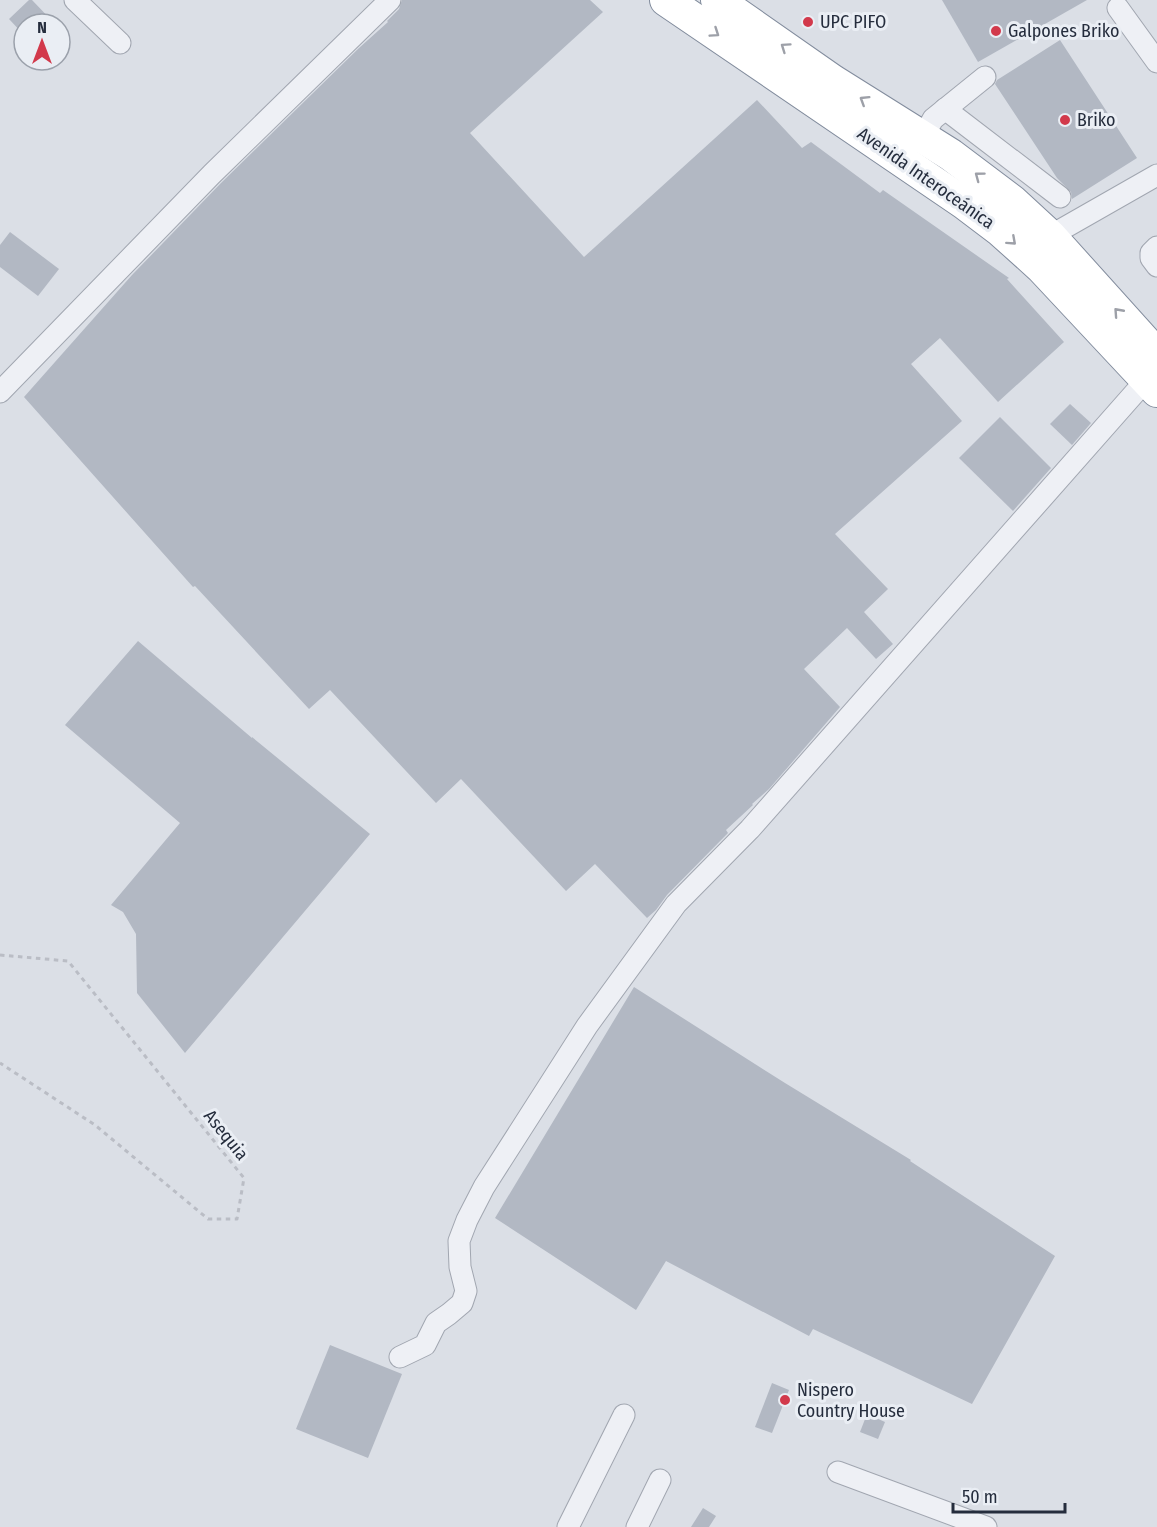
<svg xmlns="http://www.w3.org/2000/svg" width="1157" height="1527" font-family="'Fira Sans Condensed',sans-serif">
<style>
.building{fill:#b2b8c3}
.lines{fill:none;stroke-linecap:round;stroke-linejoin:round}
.minor-casing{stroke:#a1a6b0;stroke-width:23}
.highway-casing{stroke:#828c9d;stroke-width:34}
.path{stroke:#babdc5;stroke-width:3;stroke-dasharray:4.5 4.5;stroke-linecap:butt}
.minor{stroke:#eef0f5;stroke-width:21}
.highway{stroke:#fff;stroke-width:32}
.oneway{stroke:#9da0a8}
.poi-dot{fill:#d2394b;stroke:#eaeef4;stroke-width:2}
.labels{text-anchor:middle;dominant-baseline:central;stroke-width:6;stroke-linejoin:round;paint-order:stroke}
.poi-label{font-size:18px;fill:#252d3d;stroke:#eaeef4;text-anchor:start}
.street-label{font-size:18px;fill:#252d3d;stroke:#eaeef4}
</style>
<rect width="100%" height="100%" fill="#dbdfe6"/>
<g class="building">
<polygon points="29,0 32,0 55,24 24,24 24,35 9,19"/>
<polygon points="402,0 590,0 603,12 470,133 584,257 757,100 802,148 811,142 880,193 883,190 1009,278 1007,279 1064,342 998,402 940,338 911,364 962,421 835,534 888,589 864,612 893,644 876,659 847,628 804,669 840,707 769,789 752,804 753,805 726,830 728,833 667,895 656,910 647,918 595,864 566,891 461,779 436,803 330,690 309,709 195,586 193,587 24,397 132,275 221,183 359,48 388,22 387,21 399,9"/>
<polygon points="942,0 1087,0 978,62"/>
<polygon points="1060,40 1137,158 1072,199 1071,192 1057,178 995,84 997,80"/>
<polygon points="10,232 59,269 38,296 0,267 0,245"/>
<polygon points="1070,404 1091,423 1072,445 1050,424"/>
<polygon points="1000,417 1051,468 1013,511 959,458"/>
<polygon points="138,641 252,738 252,737 370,834 185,1053 137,993 136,934 123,912 111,905 180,823 65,725"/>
<polygon points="634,987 785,1083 911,1160 910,1161 1055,1256 972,1404 813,1329 809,1336 666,1261 636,1310 495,1218"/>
<polygon points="330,1345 402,1374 368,1458 296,1429"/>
<polygon points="772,1383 789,1390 772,1433 755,1427"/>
<polygon points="867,1414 885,1422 878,1439 860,1432"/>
<polygon points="703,1508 716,1516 709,1527 691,1527"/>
</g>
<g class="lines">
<g class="minor-casing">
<g id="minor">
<polyline points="75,0 120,43"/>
<polyline points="1118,8 1157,62"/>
<polyline points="945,109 1060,197"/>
<polyline points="923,137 933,119 985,77"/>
<polyline points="1050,236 1157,175"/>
<polyline points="1157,247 1151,253 1151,258 1157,266"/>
<polyline points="0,392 212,174 390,0"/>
<polyline points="400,1357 425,1345 436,1323 449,1314 462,1303 466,1291 460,1267 459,1241 467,1220 484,1187 587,1026 676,904 750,829 1147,379"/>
<polyline points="838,1472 986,1527"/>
<polyline points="568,1527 624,1415"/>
<polyline points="637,1527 660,1480"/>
</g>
</g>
<g class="highway-casing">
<g id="highway">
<polyline points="666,0 964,203 1001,231 1041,267 1157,391"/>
<polyline points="717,0 833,81 951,155 1012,201 1050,236 1157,355"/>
</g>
</g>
<polyline class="path" points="0,955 68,961 244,1178 237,1219 208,1219 95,1125 0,1063"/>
<use href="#minor" class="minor"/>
<use href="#highway" class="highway"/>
</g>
<defs><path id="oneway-chevron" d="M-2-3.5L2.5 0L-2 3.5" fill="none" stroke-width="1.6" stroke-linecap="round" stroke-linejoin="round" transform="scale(1.5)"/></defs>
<g class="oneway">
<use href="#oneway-chevron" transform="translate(715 33) rotate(34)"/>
<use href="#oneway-chevron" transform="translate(785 47) rotate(-145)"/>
<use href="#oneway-chevron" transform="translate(864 100) rotate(-148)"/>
<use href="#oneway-chevron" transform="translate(979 176) rotate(-143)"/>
<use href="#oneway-chevron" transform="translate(1012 241) rotate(42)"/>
<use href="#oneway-chevron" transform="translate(1118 312) rotate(-132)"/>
</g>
<g class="poi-dot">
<circle cx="808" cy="22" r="6"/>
<circle cx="996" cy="31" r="6"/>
<circle cx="1065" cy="120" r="6"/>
<circle cx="785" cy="1400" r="6"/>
</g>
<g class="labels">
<g class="poi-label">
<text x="820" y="22">UPC PIFO</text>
<text x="1008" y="31">Galpones Briko</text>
<text x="1077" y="120">Briko</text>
<text x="797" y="1390">Nispero<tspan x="797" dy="21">Country House</tspan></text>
</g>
<g class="street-label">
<text transform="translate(926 178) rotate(35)">Avenida Interoceánica</text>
<text transform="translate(226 1135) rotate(51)">Asequia</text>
</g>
</g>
<g transform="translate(42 42)"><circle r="28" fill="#eaeef4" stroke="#9ba1ab" stroke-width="1.5"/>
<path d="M0-4.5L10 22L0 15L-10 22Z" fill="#d2394b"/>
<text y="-9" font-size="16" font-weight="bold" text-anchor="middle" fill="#252d3d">N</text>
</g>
<path d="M953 1503v9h112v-9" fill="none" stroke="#252d3d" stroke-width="3"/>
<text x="962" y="1503" font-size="18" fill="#252d3d" stroke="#eaeef4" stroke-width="4.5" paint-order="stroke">50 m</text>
</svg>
